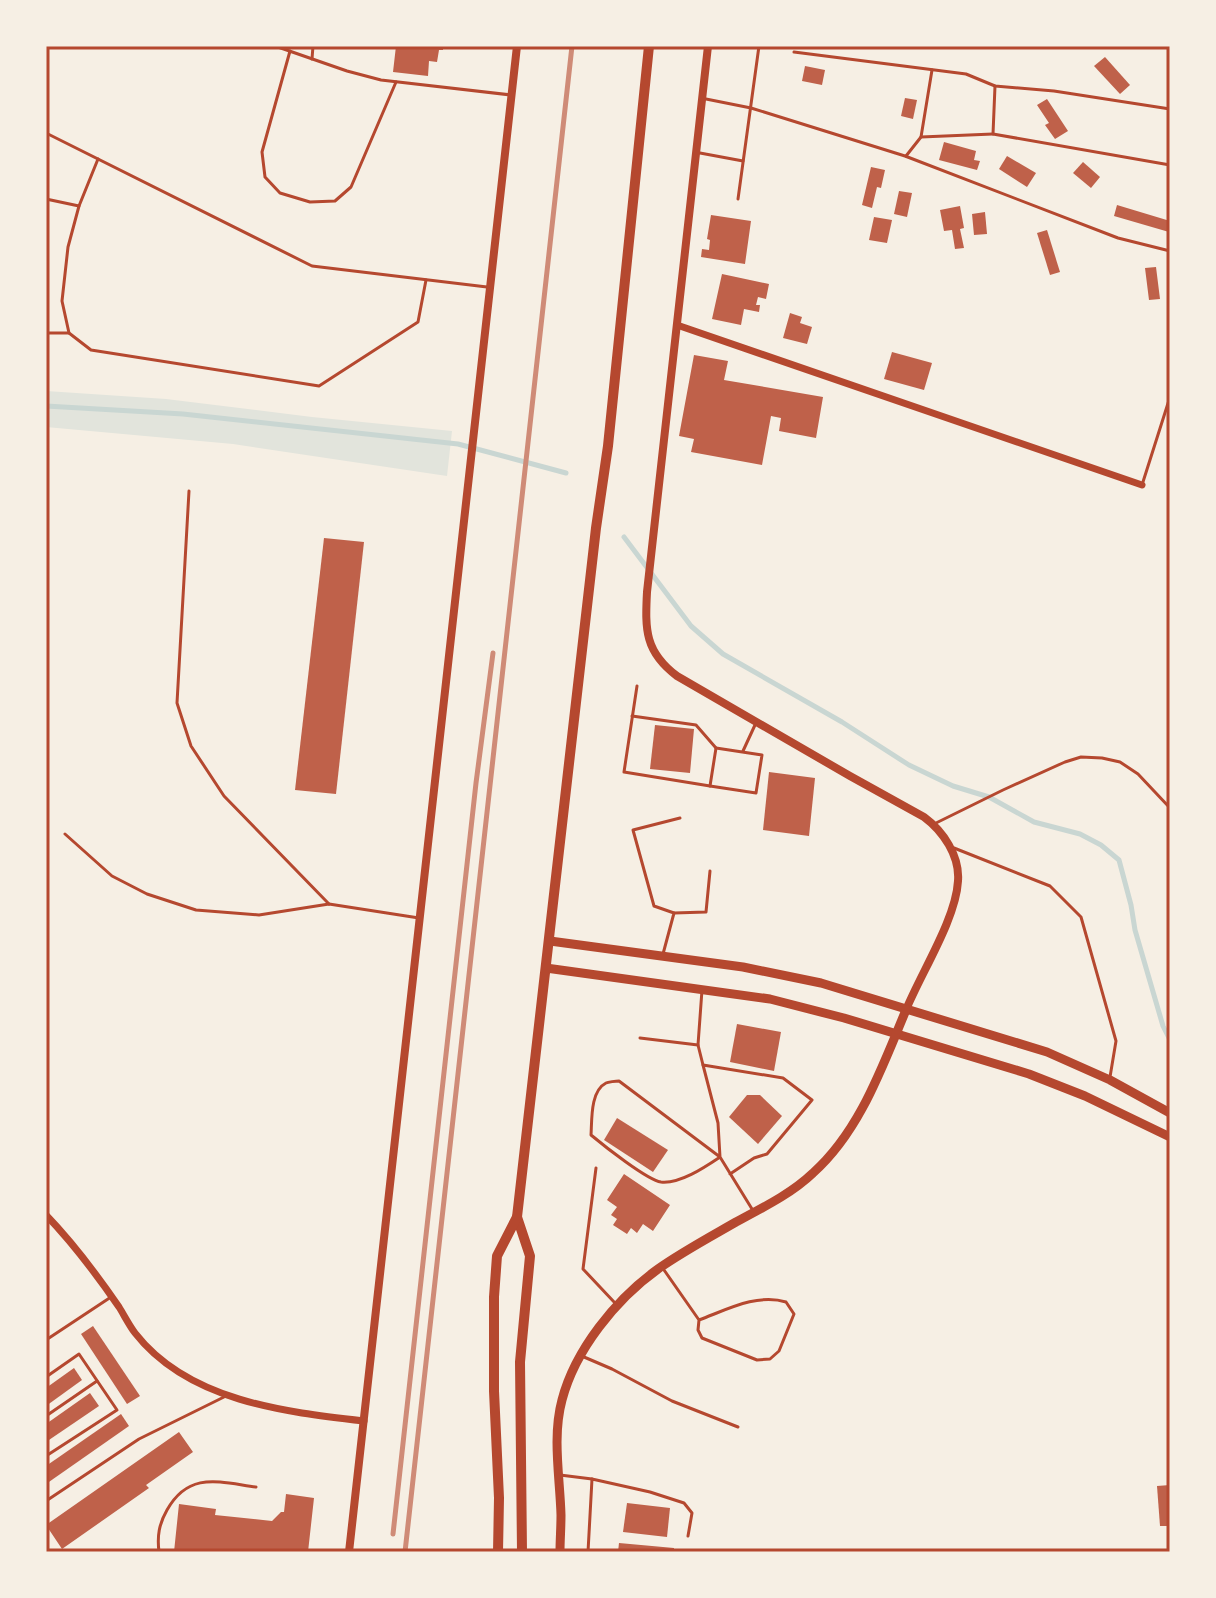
<svg xmlns="http://www.w3.org/2000/svg" width="1216" height="1598" font-family="'Public Sans',sans-serif">
<style>
.green{fill:#e2e4dc}
.lines{fill:none;stroke-linecap:round;stroke-linejoin:round}
.stream{stroke:#c9d6d2;stroke-width:5}
.building{fill:#bf614a}
.service{stroke:#b5482f;stroke-width:3}
.minor{stroke:#b5482f;stroke-width:7}
.tertiary{stroke:#b5482f;stroke-width:8}
.secondary{stroke:#b5482f;stroke-width:9}
.primary{stroke:#b5482f;stroke-width:10}
.rail{stroke:#cf8b77;stroke-width:5}
.neatline{fill:none;stroke:#b5482f;stroke-width:3}
</style>
<rect width="100%" height="100%" fill="#f6efe4"/>
<polygon class="green" points="46,391 166,399 312,417 452,431 447,476 233,444 46,427"/>
<g class="lines">
<g class="stream">
<polyline points="46,406 183,414 458,444 566,473"/>
<polyline points="624,537 691,626 723,654 842,722 909,765 953,786 989,797 1034,822 1080,834 1101,845 1119,860 1131,905 1135,930 1163,1026 1170,1040"/>
</g>
</g>
<g class="building">
<polygon points="396,46 443,46 443,50 439,50 437,62 429,61 428,76 393,72"/>
<polygon points="1105,57 1130,85 1120,94 1094,66"/>
<polygon points="805,66 825,70 822,85 802,81"/>
<polygon points="905,98 917,100 913,119 901,116"/>
<polygon points="1047,99 1068,131 1055,139 1045,125 1049,123 1037,105"/>
<polygon points="944,142 976,151 974,160 980,161 977,170 939,160"/>
<polygon points="1007,156 1036,173 1027,187 999,169"/>
<polygon points="1083,162 1100,177 1091,188 1073,173"/>
<polygon points="871,167 885,170 881,188 877,187 872,208 862,205"/>
<polygon points="899,191 912,193 907,217 894,214"/>
<polygon points="1117,205 1170,221 1169,232 1114,216"/>
<polygon points="960,206 964,228 960,229 964,248 955,249 952,230 944,231 940,210"/>
<polygon points="985,212 987,234 974,235 972,214"/>
<polygon points="711,215 751,221 745,264 701,257 702,249 709,250 710,240 707,239"/>
<polygon points="874,217 892,220 887,243 869,240"/>
<polygon points="1047,230 1060,272 1050,275 1037,233"/>
<polygon points="1156,267 1160,299 1149,300 1145,268"/>
<polygon points="722,274 769,284 766,299 758,297 756,305 760,305 759,312 744,309 741,325 712,319"/>
<polygon points="790,313 802,317 800,323 812,327 807,344 783,338"/>
<polygon points="892,352 932,363 924,390 884,379"/>
<polygon points="694,355 728,361 724,380 823,397 816,438 779,431 781,418 771,416 762,465 691,452 694,439 679,436"/>
<polygon points="324,538 364,542 336,794 295,790"/>
<polygon points="655,725 694,729 690,773 650,769"/>
<polygon points="769,772 815,778 809,836 763,830"/>
<polygon points="737,1024 781,1032 774,1071 730,1062"/>
<polygon points="747,1095 760,1095 782,1116 758,1144 729,1117"/>
<polygon points="617,1118 668,1150 653,1172 604,1140"/>
<polygon points="624,1174 670,1205 653,1231 643,1224 637,1233 631,1228 627,1234 613,1225 617,1219 611,1215 617,1207 607,1200"/>
<polygon points="93,1326 140,1396 127,1404 81,1334"/>
<polygon points="74,1368 82,1380 46,1406 46,1388"/>
<polygon points="90,1393 99,1406 46,1442 46,1424"/>
<polygon points="121,1414 129,1426 46,1484 46,1466"/>
<polygon points="179,1432 193,1452 146,1485 149,1488 62,1549 46,1525"/>
<polygon points="1170,1485 1170,1526 1160,1526 1157,1486"/>
<polygon points="286,1494 314,1498 308,1552 174,1552 179,1504 216,1509 215,1515 272,1521 281,1512 284,1512"/>
<polygon points="627,1503 670,1508 667,1537 623,1532"/>
<polygon points="619,1543 674,1548 674,1552 618,1552"/>
</g>
<g class="lines">
<g class="service">
<polyline points="275,46 347,71 381,80 511,95"/>
<polyline points="290,51 262,152 265,177 280,193 310,202 335,201 351,187 396,82"/>
<polyline points="794,52 966,74 995,86 1054,91 1170,109"/>
<polyline points="312,59 313,46"/>
<polyline points="995,86 993,134 1170,165"/>
<polyline points="706,99 751,108 905,156 1118,238 1170,251"/>
<polyline points="46,133 312,266 487,287"/>
<polyline points="921,137 932,70"/>
<polyline points="700,153 743,161"/>
<polyline points="906,156 921,137 993,134"/>
<polyline points="98,159 79,206 68,247 62,301 69,333 91,350 319,386 418,322 426,280"/>
<polyline points="46,199 79,206"/>
<polyline points="738,199 759,46"/>
<polyline points="46,333 69,333"/>
<polyline points="1142,485 1170,397"/>
<polyline points="189,491 177,703 191,746 224,796 329,904"/>
<polyline points="637,686 624,772 710,786"/>
<polyline points="632,716 696,725 716,748"/>
<polygon points="716,748 762,755 756,793 710,786"/>
<polyline points="743,751 755,725"/>
<polyline points="934,824 1003,790 1065,762 1081,757 1102,758 1120,762 1138,774 1170,808"/>
<polyline points="65,834 112,876 147,894 196,910 259,915 329,904 419,918"/>
<polyline points="954,848 1050,886 1081,917 1116,1041 1110,1077"/>
<polyline points="674,913 706,912 710,871"/>
<polyline points="663,954 674,913 654,906 633,830 680,818"/>
<polyline points="702,990 698,1045 703,1065"/>
<polyline points="640,1038 698,1045"/>
<polyline points="596,1168 583,1269 615,1303"/>
<path d="M730,1174L754,1158L767,1154L812,1100L783,1078L703,1065L718,1123L720,1157C705,1167 680,1184 661,1182C647,1180 603,1145 591,1135C592,1121 590,1091 606,1083C608,1082 616,1081 619,1081L720,1157L752,1209"/>
<path d="M664,1270L699,1320L698,1330L702,1338L757,1360L770,1359L779,1351L794,1314L786,1302C757,1293 726,1310 699,1320"/>
<polyline points="46,1340 111,1297"/>
<polyline points="584,1357 612,1369 672,1401 738,1427"/>
<polyline points="46,1377 79,1354 117,1410 46,1456"/>
<polyline points="46,1416 97,1381"/>
<polyline points="560,1475 592,1479"/>
<polyline points="46,1501 139,1439 224,1397"/>
<path d="M159,1552C157,1536 159,1524 167,1510C189,1471 219,1482 256,1487"/>
<polyline points="588,1552 592,1479 650,1492 684,1503 692,1513 688,1536"/>
</g>
<g class="minor">
<polyline points="677,325 1142,485"/>
<path d="M46,1215C73,1243 97,1275 119,1307C124,1315 129,1325 135,1333C188,1401 284,1412 364,1421"/>
</g>
<g class="tertiary">
<path d="M708,46L647,592C645,630 645,652 677,676L850,776L924,817C943,831 960,856 958,881C956,919 921,973 906,1010"/>
<polyline points="349,1552 517,46"/>
</g>
<g class="secondary">
<polyline points="550,941 743,967 821,983 1047,1052 1110,1080 1170,1113"/>
<polyline points="546,968 770,999 844,1018 1029,1074 1085,1096 1170,1137"/>
<path d="M560,1552C560,1540 561,1528 561,1515C560,1478 552,1437 562,1400C575,1350 616,1299 658,1269C682,1252 710,1237 736,1222C762,1208 791,1194 813,1173C860,1131 882,1067 906,1010"/>
</g>
<g class="primary">
<polyline points="517,1217 530,1256 520,1362 522,1552"/>
<polyline points="498,1552 499,1498 494,1391 494,1297 497,1256 517,1217 596,528 608,446 649,46"/>
</g>
<g class="rail">
<polyline points="393,1534 476,783 493,653"/>
<polyline points="405,1552 572,46"/>
</g>
</g>
<rect width="1216" height="1598" fill="none" stroke="#f6efe4" stroke-width="96"/>
<rect x="48" y="48" width="1120" height="1502" class="neatline"/>
</svg>
